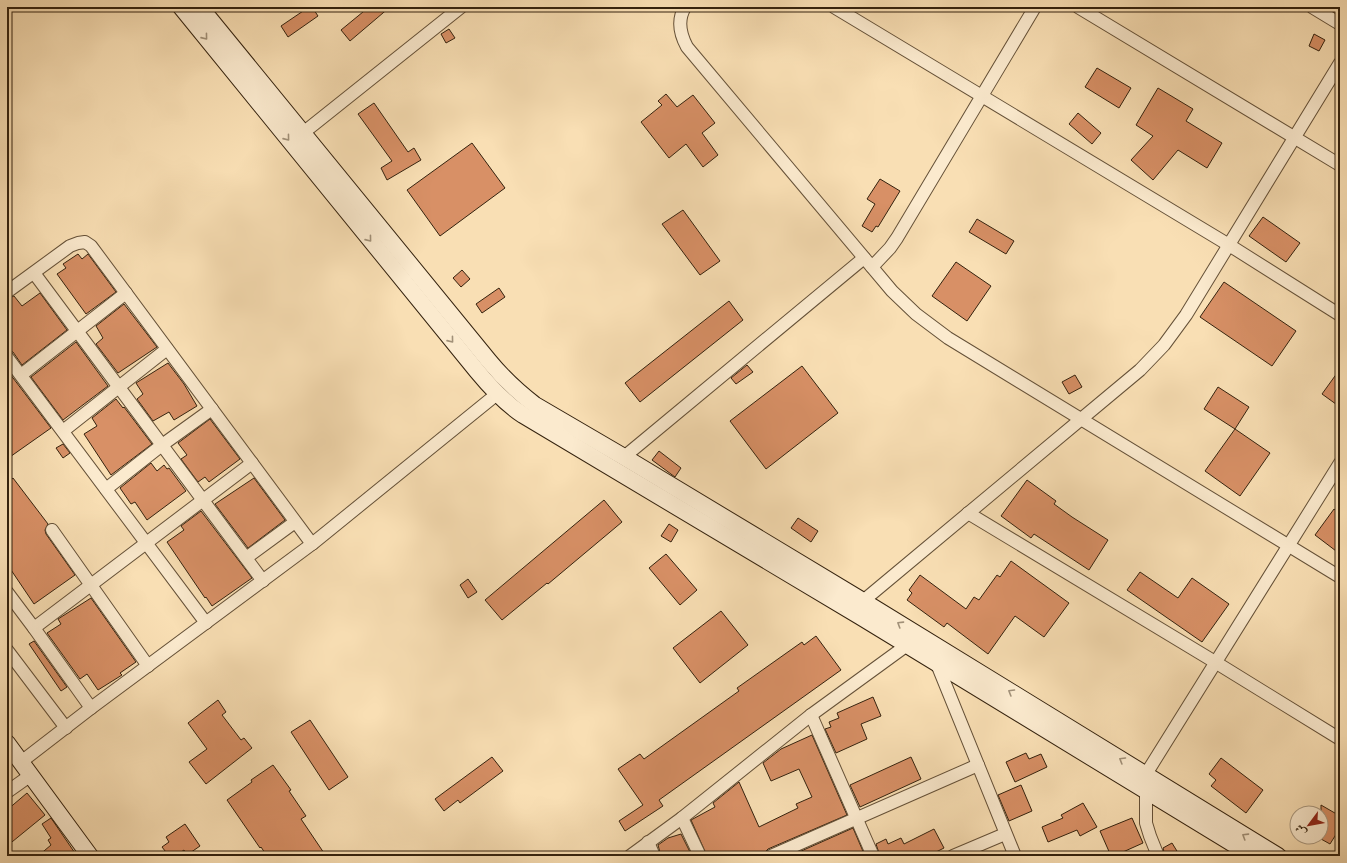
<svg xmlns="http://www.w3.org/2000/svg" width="1347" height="863" font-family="'Gentium Book Plus',Amiri,serif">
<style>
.building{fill:#d89066;stroke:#34220e}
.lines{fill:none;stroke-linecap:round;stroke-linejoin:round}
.street-casing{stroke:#655138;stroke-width:14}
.secondary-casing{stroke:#34220e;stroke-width:18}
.street{stroke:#fbeace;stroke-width:12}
.secondary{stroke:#fbeace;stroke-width:16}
.oneway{stroke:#a19078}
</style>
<rect width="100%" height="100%" fill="#f9dfb4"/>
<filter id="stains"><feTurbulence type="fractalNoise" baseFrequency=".005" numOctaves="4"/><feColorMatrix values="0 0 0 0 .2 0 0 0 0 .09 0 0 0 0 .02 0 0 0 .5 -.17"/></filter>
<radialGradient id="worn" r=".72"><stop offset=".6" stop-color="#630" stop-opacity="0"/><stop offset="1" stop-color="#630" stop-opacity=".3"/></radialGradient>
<g class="building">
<polygon points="309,7 312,7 318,16 288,37 281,26"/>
<polygon points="369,7 390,7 350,41 341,30"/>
<polygon points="449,29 455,38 446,43 441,34"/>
<polygon points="1314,34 1325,40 1319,51 1309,46"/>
<polygon points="1097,68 1131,88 1119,108 1085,87"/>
<polygon points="1158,88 1193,109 1186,121 1222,143 1207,168 1178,150 1153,180 1131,160 1153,136 1136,125"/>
<polygon points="666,94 677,107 693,95 715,123 702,133 718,155 703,167 686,144 669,158 641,122 662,105 658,101"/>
<polygon points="374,103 408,152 414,148 421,160 387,180 381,168 392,161 358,114"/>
<polygon points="1078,113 1101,133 1092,144 1069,124"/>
<polygon points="472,143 505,188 440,236 407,190"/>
<polygon points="880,179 900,191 878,227 876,226 872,232 862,226 875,204 867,199"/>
<polygon points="683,210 720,261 700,275 662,224"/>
<polygon points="1263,217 1300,243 1286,262 1249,236"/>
<polygon points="977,219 1014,241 1006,254 969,232"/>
<polygon points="78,254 82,259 88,254 116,292 86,314 57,274 66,268 63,264"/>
<polygon points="956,262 991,286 967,321 932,296"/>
<polygon points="462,270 470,279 461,287 453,278"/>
<polygon points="1224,282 1296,331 1272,366 1200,317"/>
<polygon points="499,288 505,297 482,313 476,304"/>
<polygon points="40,293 67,330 22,365 13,352 7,350 7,299 14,296 22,306"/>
<polygon points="729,301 743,320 640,402 625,383"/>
<polygon points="124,304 157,347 118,373 96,344 103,338 96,326"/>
<polygon points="76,342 108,386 63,420 31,377"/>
<polygon points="168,363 184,384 197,406 174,420 169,412 153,421 137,399 143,394 136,383"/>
<polygon points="747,365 753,372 736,384 731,378"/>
<polygon points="802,366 838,413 766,469 730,421"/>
<polygon points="1340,369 1340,407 1322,394"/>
<polygon points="7,370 51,428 7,459"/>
<polygon points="1075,375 1082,387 1069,394 1062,382"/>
<polygon points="1218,387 1249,407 1235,429 1204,409"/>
<polygon points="116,399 123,408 124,407 152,444 111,475 84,434 97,426 92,418"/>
<polygon points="210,419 240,459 209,482 205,477 198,482 181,459 187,455 178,443"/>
<polygon points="1235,429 1270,453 1240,496 1205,471"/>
<polygon points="63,444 70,453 63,458 56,448"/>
<polygon points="659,451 681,468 675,477 652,460"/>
<polygon points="151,463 157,471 164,465 167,469 169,468 186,491 147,520 135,502 131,504 120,488"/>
<polygon points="13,478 48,524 45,530 46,534 75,575 34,604 7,564 7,483"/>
<polygon points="254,478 285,520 248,548 215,504"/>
<polygon points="1027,480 1056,501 1054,504 1072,517 1108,540 1089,570 1034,534 1031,538 1001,516"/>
<polygon points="604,500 622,522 548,584 547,583 502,620 485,600"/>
<polygon points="1334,509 1340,514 1340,554 1315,535"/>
<polygon points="201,511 252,578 212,606 206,597 205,598 167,542 184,530 181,526"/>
<polygon points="798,518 818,531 811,542 791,528"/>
<polygon points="669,524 678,530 671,542 661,536"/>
<polygon points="666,554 697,590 680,605 649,568"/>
<polygon points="1011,561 1069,603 1044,637 1015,616 988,654 947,623 944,627 907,600 912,593 909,590 920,575 966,609 974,597 979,600 997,575 1000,577"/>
<polygon points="1140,572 1178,598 1192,578 1229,604 1202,642 1127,590"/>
<polygon points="468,579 477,592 468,598 460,585"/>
<polygon points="91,598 136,662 120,673 122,675 98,690 87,674 80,679 47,633 61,624 58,619"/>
<polygon points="721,611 748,645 700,683 673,648"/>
<polygon points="816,636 841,670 659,800 663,806 625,831 619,821 643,805 618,769 640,754 644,759 739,691 737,688 802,642 804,645"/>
<polygon points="34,641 67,687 61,691 29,644"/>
<polygon points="873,697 881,716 861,724 867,739 836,753 825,729 831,727 829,722 839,718 837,713"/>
<polygon points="218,700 226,712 222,715 241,740 244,738 252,748 206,784 189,762 207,749 188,723"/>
<polygon points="310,720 348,777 329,790 291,732"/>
<polygon points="812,735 847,815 768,849 765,852 764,856 707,856 691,820 715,807 713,803 739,782 759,827 798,808 796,804 812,797 799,769 771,781 763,763 781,749"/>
<polygon points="1026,753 1029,759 1041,754 1047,767 1015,782 1006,762"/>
<polygon points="492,757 503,771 460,803 458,800 444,811 435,799"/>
<polygon points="911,757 921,779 860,807 850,785"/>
<polygon points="1221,758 1263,790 1246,813 1211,786 1216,780 1209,774"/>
<polygon points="273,765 291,790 289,791 306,816 301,819 326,856 267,856 261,847 260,848 227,800 252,782 251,780"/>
<polygon points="1021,785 1032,811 1009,821 998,795"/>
<polygon points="27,793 45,815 7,846 7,810"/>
<polygon points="1083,803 1097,827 1080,836 1077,830 1048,842 1042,827 1063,818 1061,815"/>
<polygon points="1321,805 1340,816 1340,828 1330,844 1321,839"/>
<polygon points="51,818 77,856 38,856 51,845 48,840 51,838 42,824"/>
<polygon points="1132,818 1143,843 1114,856 1111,856 1100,831"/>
<polygon points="185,824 200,846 187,855 184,850 175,856 169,856 162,847 169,842 166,837"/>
<polygon points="853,828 865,856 790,856"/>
<polygon points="934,829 944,848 928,856 880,856 876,844 886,839 888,844 901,838 904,844"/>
<polygon points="681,834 692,856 661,856 658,845 668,838"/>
<polygon points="1172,843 1180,856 1165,856 1163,848"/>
</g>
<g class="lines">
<g class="street-casing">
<g id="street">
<path d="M685,7C677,20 680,34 687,47L892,291L916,314L948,338L1340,577"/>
<polyline points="834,7 1229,245 1340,315"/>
<polyline points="1078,7 1340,165"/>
<polyline points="1312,7 1340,24"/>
<polyline points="303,133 461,7"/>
<polyline points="872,267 890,248 897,238 1035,7"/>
<polyline points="34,273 263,581"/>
<polyline points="7,292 70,246 78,243 85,242 91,246 312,544"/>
<polyline points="7,357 206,623"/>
<polyline points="21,375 126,293"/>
<polyline points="63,431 167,349"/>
<polyline points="624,457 864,258"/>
<polyline points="106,489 162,445 212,409"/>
<polyline points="968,513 1215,662 1340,739"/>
<polyline points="52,530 148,666"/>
<polyline points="246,558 295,522"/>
<polyline points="7,592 34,628 91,708"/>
<polyline points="863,601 1140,370 1164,345 1186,315 1340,63"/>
<polyline points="34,628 252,463"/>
<polyline points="7,650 66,728"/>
<polyline points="937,660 937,664 1015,856"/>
<polyline points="811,715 873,856"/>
<polyline points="21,762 91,708 312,544 497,394"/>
<polyline points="1146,774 1340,463"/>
<polyline points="7,792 31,775"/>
<polyline points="1146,792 1146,823 1150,836 1158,856"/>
<polyline points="682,818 700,856"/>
<polyline points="648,842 654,856"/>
<polyline points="630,856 682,818 811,715 914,640"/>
<polyline points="771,856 978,765"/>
<polyline points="953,856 1005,834"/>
</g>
</g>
<g class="secondary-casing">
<g id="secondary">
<path d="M181,7L477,371C491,388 505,403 523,415L861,617L1253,856"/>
<path d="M200,7L489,361C503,378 518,392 535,405L624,457L863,601L1278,856"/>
<polyline points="7,743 90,856"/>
</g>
</g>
<use href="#street" class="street"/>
<use href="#secondary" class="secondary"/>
</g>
<defs><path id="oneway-chevron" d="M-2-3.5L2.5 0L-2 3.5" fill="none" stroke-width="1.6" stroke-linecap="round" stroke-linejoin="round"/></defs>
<g class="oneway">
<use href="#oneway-chevron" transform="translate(205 37) rotate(51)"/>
<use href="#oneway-chevron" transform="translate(287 138) rotate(51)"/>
<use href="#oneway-chevron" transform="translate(369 239) rotate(51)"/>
<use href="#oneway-chevron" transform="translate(451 340) rotate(51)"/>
<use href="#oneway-chevron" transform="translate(900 624) rotate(-148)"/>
<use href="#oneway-chevron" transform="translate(1011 692) rotate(-149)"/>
<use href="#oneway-chevron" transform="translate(1122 760) rotate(-149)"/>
<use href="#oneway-chevron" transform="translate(1245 836) rotate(-148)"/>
</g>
<rect width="1347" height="863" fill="none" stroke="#f9dfb4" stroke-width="24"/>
<rect x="8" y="8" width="1331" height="847" fill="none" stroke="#34220e" stroke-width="2"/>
<rect x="12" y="12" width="1323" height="839" fill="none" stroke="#34220e"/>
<g transform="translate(1309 825) rotate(238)"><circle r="19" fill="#fbeace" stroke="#ab9a81"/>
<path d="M0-3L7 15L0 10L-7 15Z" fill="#8f2418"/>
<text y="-6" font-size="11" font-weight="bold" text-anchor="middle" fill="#34220e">ش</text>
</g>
<rect width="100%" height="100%" filter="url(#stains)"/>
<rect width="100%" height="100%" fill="url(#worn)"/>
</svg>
